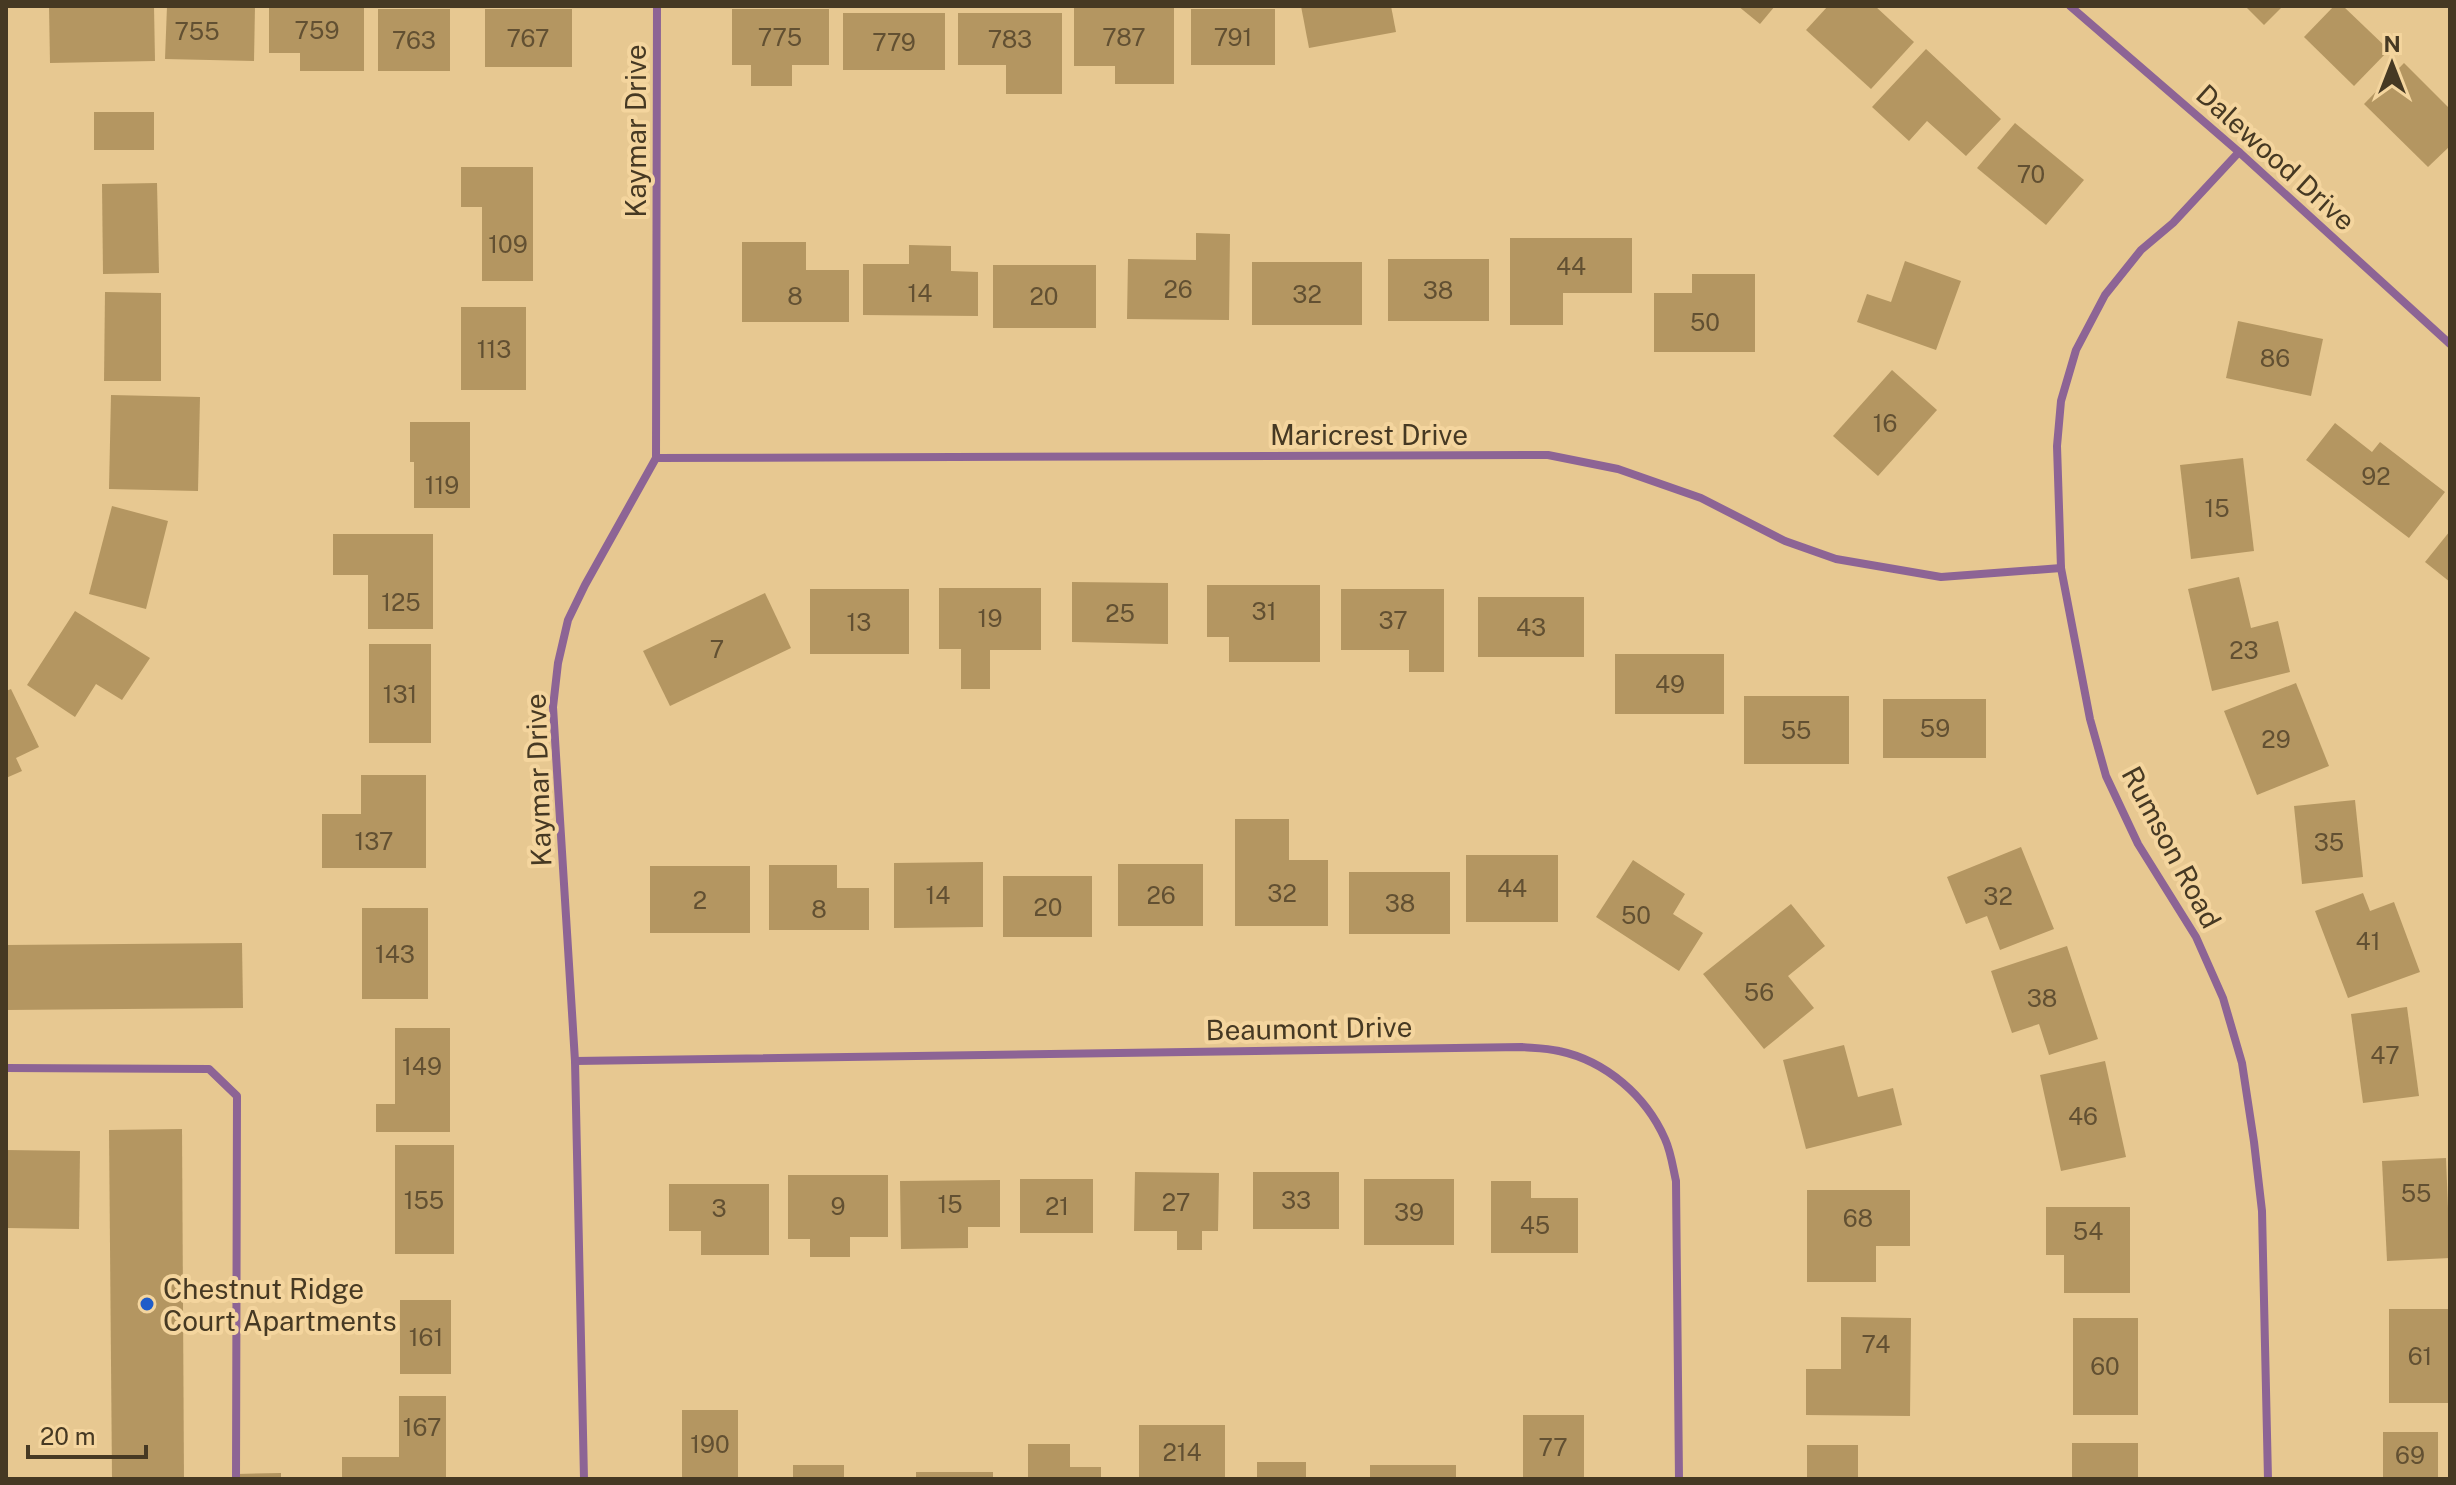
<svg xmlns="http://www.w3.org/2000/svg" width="2456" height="1485" font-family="'Public Sans',sans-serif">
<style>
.building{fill:#b49661}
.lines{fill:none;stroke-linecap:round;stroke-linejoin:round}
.minor{stroke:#8d6495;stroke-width:8}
.poi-dot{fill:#205dc9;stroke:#f4d59e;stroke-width:3}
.labels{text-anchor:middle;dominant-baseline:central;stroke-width:8;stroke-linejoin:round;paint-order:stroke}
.number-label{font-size:24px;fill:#625032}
.street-label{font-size:28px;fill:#463923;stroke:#f4d59e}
.poi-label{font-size:28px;fill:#463923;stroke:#f4d59e;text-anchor:start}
</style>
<rect width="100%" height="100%" fill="#e7c891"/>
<g class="building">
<polygon points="49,6 154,6 155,61 50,63"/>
<polygon points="167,6 255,6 254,61 165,59"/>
<polygon points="269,6 364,6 364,71 300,71 300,53 269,53"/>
<polygon points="1301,6 1391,6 1396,32 1309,48"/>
<polygon points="1738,6 1775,6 1760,24"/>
<polygon points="1828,6 1875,6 1914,42 1871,89 1806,30"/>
<polygon points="2245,6 2283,6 2264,25"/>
<polygon points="2334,6 2343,6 2389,50 2354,86 2304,37"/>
<polygon points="1074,7 1174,7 1174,84 1115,84 1115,66 1074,66"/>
<rect x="378" y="9" width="72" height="62"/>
<rect x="485" y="9" width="87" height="58"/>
<polygon points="732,9 829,9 829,65 792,65 792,86 751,86 751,65 732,65"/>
<rect x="1191" y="9" width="84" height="56"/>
<rect x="843" y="13" width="102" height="57"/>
<polygon points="958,13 1062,13 1062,94 1006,94 1006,65 958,65"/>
<polygon points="1926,49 2001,119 1966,156 1927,121 1909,141 1872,107"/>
<polygon points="2404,63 2450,109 2450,146 2428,167 2364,104"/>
<rect x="94" y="112" width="60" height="38"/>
<polygon points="2015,123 2084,180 2046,225 1977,168"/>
<polygon points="461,167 533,167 533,281 482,281 482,207 461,207"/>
<polygon points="157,183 159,273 103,274 102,184"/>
<polygon points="1196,233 1230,234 1229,320 1127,319 1128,259 1196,260"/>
<polygon points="1510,238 1632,238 1632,293 1563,293 1563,325 1510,325"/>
<polygon points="742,242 806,242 806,270 849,270 849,322 742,322"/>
<polygon points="909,245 951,246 951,271 978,272 978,316 863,315 863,264 909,264"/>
<rect x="1388" y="259" width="101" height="62"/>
<polygon points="1905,261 1961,281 1936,350 1857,322 1867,294 1891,302"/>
<rect x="1252" y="262" width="110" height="63"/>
<rect x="993" y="265" width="103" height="63"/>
<polygon points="1692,274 1755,274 1755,352 1654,352 1654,293 1692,293"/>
<polygon points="105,292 161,293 161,381 104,381"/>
<rect x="461" y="307" width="65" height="83"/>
<polygon points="2238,321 2323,339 2311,396 2226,378"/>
<polygon points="1892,370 1937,410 1878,476 1833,436"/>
<polygon points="111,395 200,397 198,491 109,489"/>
<polygon points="410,422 470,422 470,508 414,508 414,462 410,462"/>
<polygon points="2335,423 2372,452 2380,442 2445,492 2409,538 2306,460"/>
<polygon points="2243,458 2254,551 2191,559 2180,465"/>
<polygon points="112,506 168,521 146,609 89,594"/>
<polygon points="2450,531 2450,582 2425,562"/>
<polygon points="333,534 433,534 433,629 368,629 368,575 333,575"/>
<polygon points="2239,577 2251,628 2278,621 2290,672 2212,691 2188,589"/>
<polygon points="1072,582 1168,583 1168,644 1072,642"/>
<polygon points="1207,585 1320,585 1320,662 1229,662 1229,637 1207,637"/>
<polygon points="939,588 1041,588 1041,650 990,650 990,689 961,689 961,649 939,649"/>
<rect x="810" y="589" width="99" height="65"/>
<polygon points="1341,589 1444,589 1444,672 1409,672 1409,650 1341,650"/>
<polygon points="765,593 791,648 670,706 643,651"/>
<rect x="1478" y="597" width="106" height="60"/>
<polygon points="75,611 150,658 122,700 96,684 75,717 27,685"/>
<rect x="369" y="644" width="62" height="99"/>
<rect x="1615" y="654" width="109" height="60"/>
<polygon points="2296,683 2329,766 2257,795 2224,711"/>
<polygon points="11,689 39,747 16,758 22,771 6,778 6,691"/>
<rect x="1744" y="696" width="105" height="68"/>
<rect x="1883" y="699" width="103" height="59"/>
<polygon points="361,775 426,775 426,868 322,868 322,814 361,814"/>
<polygon points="2355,800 2363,877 2302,884 2294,806"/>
<polygon points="1235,819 1289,819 1289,860 1328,860 1328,926 1235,926"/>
<polygon points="2021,847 2054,929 2000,950 1987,916 1966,924 1947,877"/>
<rect x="1466" y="855" width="92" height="67"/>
<polygon points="1633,860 1685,894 1673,914 1703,933 1679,971 1596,917"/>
<polygon points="983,862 983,927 894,928 894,863"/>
<rect x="1118" y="864" width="85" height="62"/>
<polygon points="769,865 837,865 837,888 869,888 869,930 769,930"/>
<rect x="650" y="866" width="100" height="67"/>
<rect x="1349" y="872" width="101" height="62"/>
<rect x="1003" y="876" width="89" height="61"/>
<polygon points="2363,893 2370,911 2394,902 2420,972 2348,998 2315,911"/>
<polygon points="1791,904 1825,946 1788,976 1814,1008 1764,1049 1703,974"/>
<rect x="362" y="908" width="66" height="91"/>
<polygon points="242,943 243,1008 6,1010 6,945"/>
<polygon points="2067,946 2098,1039 2049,1055 2039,1024 2012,1033 1991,971"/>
<polygon points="2407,1007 2419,1096 2363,1103 2351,1014"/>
<polygon points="395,1028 450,1028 450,1132 376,1132 376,1104 395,1104"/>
<polygon points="1844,1045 1858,1097 1893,1088 1902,1125 1806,1149 1783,1060"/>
<polygon points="2105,1061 2126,1157 2061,1171 2040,1075"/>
<polygon points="182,1129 184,1479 112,1479 109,1130"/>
<rect x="395" y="1145" width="59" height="109"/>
<polygon points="6,1150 80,1151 79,1229 6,1228"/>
<polygon points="2446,1158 2450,1258 2387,1261 2382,1161"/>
<polygon points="1135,1172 1219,1173 1218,1231 1202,1231 1202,1250 1177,1250 1177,1231 1134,1231"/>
<rect x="1253" y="1172" width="86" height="57"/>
<polygon points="788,1175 888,1175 888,1237 850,1237 850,1257 810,1257 810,1239 788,1239"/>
<rect x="1020" y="1179" width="73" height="54"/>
<rect x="1364" y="1179" width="90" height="66"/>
<polygon points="1000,1180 1000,1227 968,1227 968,1248 901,1249 900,1181"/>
<polygon points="1491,1181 1531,1181 1531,1198 1578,1198 1578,1253 1491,1253"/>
<polygon points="669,1184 769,1184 769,1255 701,1255 701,1231 669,1231"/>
<polygon points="1807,1190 1910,1190 1910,1246 1876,1246 1876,1282 1807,1282"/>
<polygon points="2046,1207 2130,1207 2130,1293 2064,1293 2064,1255 2046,1255"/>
<rect x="400" y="1300" width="51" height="74"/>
<rect x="2389" y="1309" width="61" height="94"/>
<polygon points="1841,1317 1911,1318 1910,1416 1806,1415 1806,1369 1841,1369"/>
<rect x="2073" y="1318" width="65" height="97"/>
<polygon points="399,1396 446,1396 446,1479 342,1479 342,1457 399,1457"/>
<rect x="682" y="1410" width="56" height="69"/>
<rect x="1523" y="1415" width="61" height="64"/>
<rect x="1139" y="1425" width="86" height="54"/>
<rect x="2383" y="1432" width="55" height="47"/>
<rect x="2072" y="1443" width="66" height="36"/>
<polygon points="1028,1444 1070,1444 1070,1467 1101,1467 1101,1479 1028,1479"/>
<rect x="1807" y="1445" width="51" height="34"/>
<rect x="1257" y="1462" width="49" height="17"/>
<rect x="793" y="1465" width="51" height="14"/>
<rect x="1370" y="1465" width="86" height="14"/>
<rect x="916" y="1472" width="77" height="7"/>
<polygon points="281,1473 281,1479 237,1479 237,1474"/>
</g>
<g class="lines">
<g class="minor">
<polyline points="2070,6 2239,152 2450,344"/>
<polyline points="2239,152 2173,223 2141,250 2105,295 2076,350 2061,401 2057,446 2061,568 2090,719 2106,776 2138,844 2196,937 2223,998 2242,1063 2254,1142 2262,1211 2268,1479"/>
<polyline points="656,458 1548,455 1618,469 1701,498 1785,541 1836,559 1941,577 2061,568"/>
<path d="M575,1061L1522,1047C1534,1048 1547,1048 1559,1051C1606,1061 1646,1096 1665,1139C1671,1152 1673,1168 1676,1181L1679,1479"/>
<polyline points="6,1068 209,1069 237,1096 236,1479"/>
<polyline points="584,1479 575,1061 553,707 558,663 568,620 585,585 656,458 657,6"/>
</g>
</g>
<circle class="poi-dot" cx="147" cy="1304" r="8"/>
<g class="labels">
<g class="number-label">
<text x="317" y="30">759</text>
<text x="197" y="31">755</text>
<text x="780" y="37">775</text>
<text x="1124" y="37">787</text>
<text x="1233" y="37">791</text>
<text x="528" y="38">767</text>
<text x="1010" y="39">783</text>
<text x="414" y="40">763</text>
<text x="894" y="42">779</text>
<text x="2031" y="174">70</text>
<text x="508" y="244">109</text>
<text x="1571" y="266">44</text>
<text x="1178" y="289">26</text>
<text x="1438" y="290">38</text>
<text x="920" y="293">14</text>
<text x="1307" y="294">32</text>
<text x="795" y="296">8</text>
<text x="1044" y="296">20</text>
<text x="1705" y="322">50</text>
<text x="494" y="349">113</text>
<text x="2275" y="358">86</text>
<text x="1885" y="423">16</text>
<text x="2376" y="476">92</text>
<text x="442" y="485">119</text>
<text x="2217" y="508">15</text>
<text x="401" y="602">125</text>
<text x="1264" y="611">31</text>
<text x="1120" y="613">25</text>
<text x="990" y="618">19</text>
<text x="1393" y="620">37</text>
<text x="859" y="622">13</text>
<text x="1531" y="627">43</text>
<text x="717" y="649">7</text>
<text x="2244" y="650">23</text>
<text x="1670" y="684">49</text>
<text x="400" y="694">131</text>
<text x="1935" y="728">59</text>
<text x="1796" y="730">55</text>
<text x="2276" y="739">29</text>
<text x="374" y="841">137</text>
<text x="2329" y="842">35</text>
<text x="1512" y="888">44</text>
<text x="1282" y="893">32</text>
<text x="938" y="895">14</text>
<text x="1161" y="895">26</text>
<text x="1998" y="896">32</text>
<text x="700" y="900">2</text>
<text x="1400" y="903">38</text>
<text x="1048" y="907">20</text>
<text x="819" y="909">8</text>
<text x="1636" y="915">50</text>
<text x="2368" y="941">41</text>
<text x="395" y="954">143</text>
<text x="1759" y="992">56</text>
<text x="2042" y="998">38</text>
<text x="2385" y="1055">47</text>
<text x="422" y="1066">149</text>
<text x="2083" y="1116">46</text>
<text x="2416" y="1193">55</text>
<text x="424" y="1200">155</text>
<text x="1296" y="1200">33</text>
<text x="1176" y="1202">27</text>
<text x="950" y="1204">15</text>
<text x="838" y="1206">9</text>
<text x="1057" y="1206">21</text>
<text x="719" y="1208">3</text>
<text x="1409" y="1212">39</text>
<text x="1858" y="1218">68</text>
<text x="1535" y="1225">45</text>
<text x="2088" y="1231">54</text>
<text x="426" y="1337">161</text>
<text x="1876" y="1344">74</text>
<text x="2420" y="1356">61</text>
<text x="2105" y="1366">60</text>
<text x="422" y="1427">167</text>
<text x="710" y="1444">190</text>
<text x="1553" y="1447">77</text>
<text x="1182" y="1452">214</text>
<text x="2410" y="1455">69</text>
</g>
<g class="street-label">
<text transform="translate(635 131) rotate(-90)">Kaymar Drive</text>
<text transform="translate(2276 157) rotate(42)">Dalewood Drive</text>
<text x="1369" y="434">Maricrest Drive</text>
<text transform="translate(538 780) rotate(-92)">Kaymar Drive</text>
<text transform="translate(2172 847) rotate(62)">Rumson Road</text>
<text transform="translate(1309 1028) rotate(-1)">Beaumont Drive</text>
</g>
<g class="poi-label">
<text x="163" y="1288">Chestnut Ridge<tspan x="163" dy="32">Court Apartments</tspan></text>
</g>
</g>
<rect width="2456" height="1485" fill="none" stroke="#463923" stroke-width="16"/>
<g transform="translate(2392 64)" stroke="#f4d59e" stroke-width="6" paint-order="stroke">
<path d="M0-6L14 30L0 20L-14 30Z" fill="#463923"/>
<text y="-12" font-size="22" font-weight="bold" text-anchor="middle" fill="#463923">N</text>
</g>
<path d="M28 1445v12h118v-12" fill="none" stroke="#463923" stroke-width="4"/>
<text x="40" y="1445" font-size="24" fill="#463923" stroke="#f4d59e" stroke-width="6" paint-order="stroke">20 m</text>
</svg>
